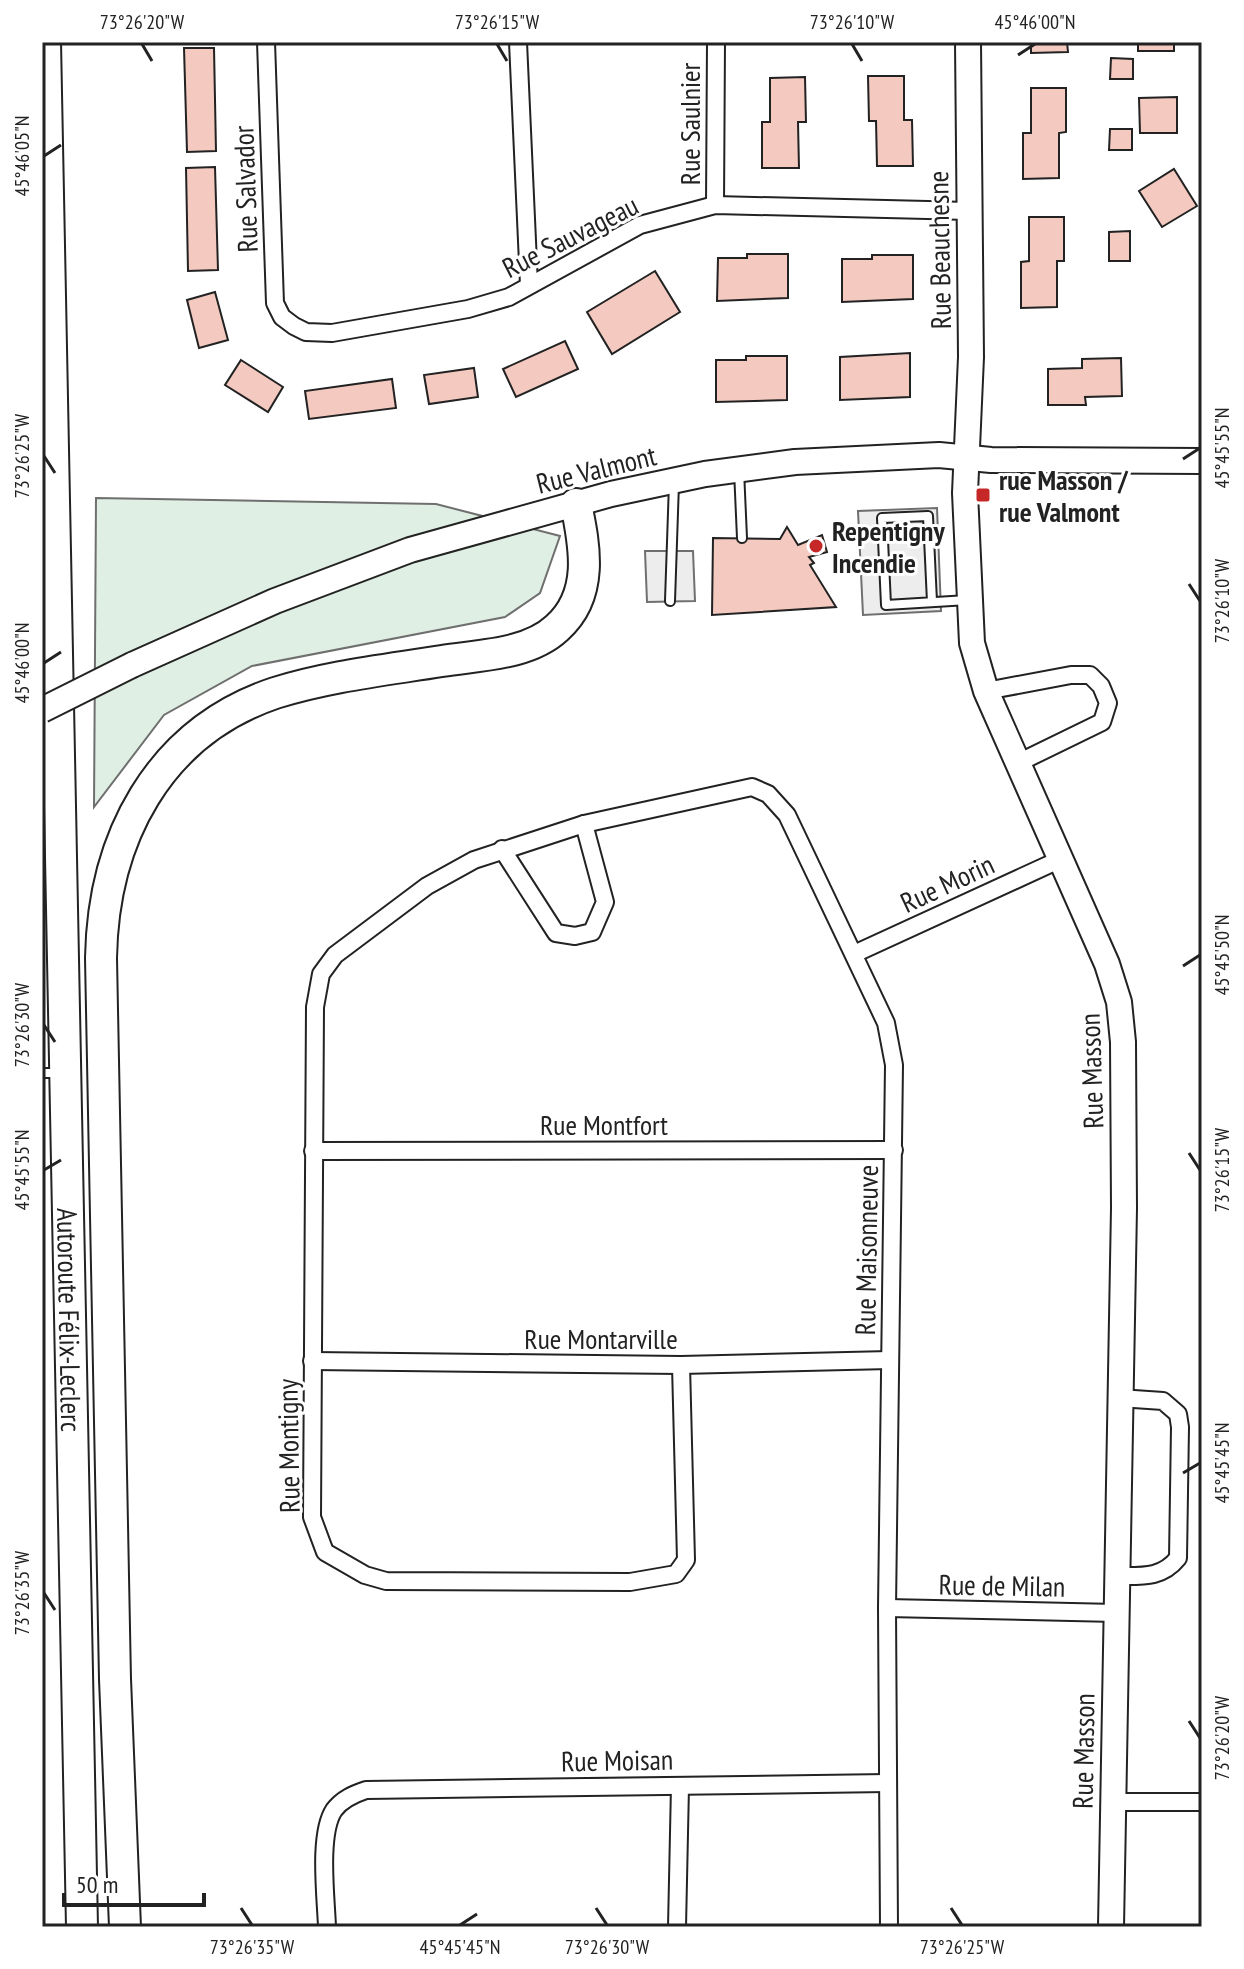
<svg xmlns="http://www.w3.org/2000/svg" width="1244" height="1969" font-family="'PT Sans Narrow',sans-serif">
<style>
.green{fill:#e0efe3;stroke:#6f6f6f;stroke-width:2}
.parking{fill:#ededed;stroke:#6f6f6f;stroke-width:2}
.building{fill:#f3c9c0;stroke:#222;stroke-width:2}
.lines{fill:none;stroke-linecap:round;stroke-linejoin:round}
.lane-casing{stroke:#222;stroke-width:12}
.street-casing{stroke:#222;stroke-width:20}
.secondary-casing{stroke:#222;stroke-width:28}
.highway-casing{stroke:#222;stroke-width:34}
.lane{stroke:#fff;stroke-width:8}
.street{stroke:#fff;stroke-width:16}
.secondary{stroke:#fff;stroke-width:24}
.highway{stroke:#fff;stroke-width:30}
.secondary-bridge-casing{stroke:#222;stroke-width:28;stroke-linecap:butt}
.secondary-bridge{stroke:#fff;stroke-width:24}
.ticks{fill:none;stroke:#222;stroke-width:3}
.poi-dot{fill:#c62828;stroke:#fff;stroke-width:3}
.labels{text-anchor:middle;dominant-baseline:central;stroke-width:6;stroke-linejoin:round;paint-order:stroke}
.street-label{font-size:28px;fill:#222;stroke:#fff}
.poi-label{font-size:28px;font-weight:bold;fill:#222;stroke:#fff;text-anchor:start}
.neatline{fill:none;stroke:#222;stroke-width:3}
.ticks-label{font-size:20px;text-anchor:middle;fill:#222}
</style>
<rect width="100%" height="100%" fill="#fff"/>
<polygon class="green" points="96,498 436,504 560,536 540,593 505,617 252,666 164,715 94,807"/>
<g class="parking">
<polygon points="937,508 941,611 863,615 858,511"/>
<polygon points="645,551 693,551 695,601 647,602"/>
</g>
<g class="building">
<polygon points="1031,42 1067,42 1068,52 1031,53"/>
<rect x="1138" y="42" width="36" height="9"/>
<polygon points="184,48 214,48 216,151 187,152"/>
<polygon points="1111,58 1133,59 1133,79 1110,79"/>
<polygon points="868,76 904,76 904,120 912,120 913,166 877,166 876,121 869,121"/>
<polygon points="805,77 806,122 798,122 799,168 762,168 762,122 770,122 770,78"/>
<polygon points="1031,88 1066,88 1066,132 1059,133 1059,178 1023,179 1023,133 1031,133"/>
<polygon points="1177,97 1177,133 1140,133 1139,98"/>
<polygon points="1110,129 1132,129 1132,150 1109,150"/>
<polygon points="215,167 218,270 188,271 186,168"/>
<polygon points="1174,169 1197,206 1162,227 1139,191"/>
<polygon points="1029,217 1064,217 1064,261 1057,261 1057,307 1021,308 1021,262 1029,261"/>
<polygon points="1130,231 1130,261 1109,261 1109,232"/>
<polygon points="747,254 788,254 788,298 717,301 718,258 747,258"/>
<polygon points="872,255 913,255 913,299 842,302 842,259 872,259"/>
<polygon points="655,271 680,312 612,354 587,312"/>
<polygon points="215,292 228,340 199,348 187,300"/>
<polygon points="565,341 578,369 516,397 503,369"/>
<polygon points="910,353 910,397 840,400 840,357"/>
<polygon points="746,356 787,356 787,400 716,402 716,360 746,360"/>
<polygon points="1121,358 1122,396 1085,397 1086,405 1048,405 1048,369 1082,368 1082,359"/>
<polygon points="241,360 283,387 268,412 225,385"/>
<polygon points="474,368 478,397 429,404 424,375"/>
<polygon points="392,379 396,408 309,419 305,391"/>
<polygon points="787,527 798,545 822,535 827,552 809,557 814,563 810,565 836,607 712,615 713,538 780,539"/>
</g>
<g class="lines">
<g class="lane-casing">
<g id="lane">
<polyline points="739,470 742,538"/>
<polyline points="670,601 674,483"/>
<polyline points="932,602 928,516 882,518 886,605 968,600"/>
<polyline points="42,1073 60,1073"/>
</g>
</g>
<g class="street-casing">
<g id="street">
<polyline points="266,42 275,303 282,317 294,326 306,332 332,333 468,309 509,297 640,225 715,205 969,211"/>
<polyline points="518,42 529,285"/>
<polyline points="715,205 716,42"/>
<polyline points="986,691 1071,675 1090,675 1101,686 1108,703 1102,722 1020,762"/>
<polyline points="502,849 556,933 575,936 592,932 605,902 584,824"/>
<polyline points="854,954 1061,859"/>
<polyline points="313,1151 894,1150"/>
<polyline points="312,1361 681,1365 890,1360"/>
<polyline points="681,1365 686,1560 676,1574 630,1582 386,1581 365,1575 325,1552 312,1517 315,1007 321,974 335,955 427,886 474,860 584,824 752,787 768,794 787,815 886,1023 894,1065 887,1608 889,1927"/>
<path d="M1118,1576C1143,1576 1162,1578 1178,1558L1180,1427L1178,1414L1163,1401L1119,1398"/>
<polyline points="887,1608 1116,1613"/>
<polyline points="1112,1802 1202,1802"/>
<path d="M327,1927C326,1898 318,1834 334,1810C342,1799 354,1794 366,1790L888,1783"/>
<polyline points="677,1927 680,1786"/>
</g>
</g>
<g class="secondary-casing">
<g id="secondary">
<polyline points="968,42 971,357 965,493 972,643 986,691 1107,964 1119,1002 1123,1042 1124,1208 1111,1927"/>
<polyline points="132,665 275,601 410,550 611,494 705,474 795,462 939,455 991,460 1202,461"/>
</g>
</g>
<g class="highway-casing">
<g id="highway">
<path id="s1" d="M45,42L82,1927"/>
<path d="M125,1927L115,1679L101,958C103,840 157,733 275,693C329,676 386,670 442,661C479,655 528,655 557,628C594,595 585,547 576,504"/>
</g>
</g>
<use href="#lane" class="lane"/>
<use href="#street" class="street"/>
<use href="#secondary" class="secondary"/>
<use href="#highway" class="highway"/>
<g class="secondary-bridge-casing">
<polyline id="secondary-bridge" points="42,710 132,665"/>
</g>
<use href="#secondary-bridge" class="secondary-bridge"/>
</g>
<path class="ticks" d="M142,44L152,61M497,44L507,61M852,44L862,61M1018,55L1035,44M44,156L61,145M44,456L55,473M1183,459L1200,448M1189,584L1200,601M44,663L61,652M1183,966L1200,955M44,1025L55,1042M1189,1153L1200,1170M44,1170L61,1160M1183,1473L1200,1463M44,1593L55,1610M1189,1721L1200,1738M241,1908L252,1925M596,1908L607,1925M951,1908L962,1925M460,1925L477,1914"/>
<g class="poi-dot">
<rect x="975" y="487" width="16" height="16" rx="4"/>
<circle cx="816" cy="546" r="8"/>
</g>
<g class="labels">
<g class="street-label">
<text transform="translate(689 124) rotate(-90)">Rue Saulnier</text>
<text transform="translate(245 189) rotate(-92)">Rue Salvador</text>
<text transform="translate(570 236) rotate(-27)">Rue Sauvageau</text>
<text transform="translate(939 250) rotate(-91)">Rue Beauchesne</text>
<text transform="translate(596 469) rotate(-14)">Rue Valmont</text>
<text transform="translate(947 883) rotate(-25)">Rue Morin</text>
<text transform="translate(1091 1071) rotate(-92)">Rue Masson</text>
<text x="604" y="1124">Rue Montfort</text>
<text transform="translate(866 1250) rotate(-89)">Rue Maisonneuve</text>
<text stroke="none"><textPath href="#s1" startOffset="1278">Autoroute Félix-Leclerc</textPath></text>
<text x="601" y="1338">Rue Montarville</text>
<text transform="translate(288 1446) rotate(-91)">Rue Montigny</text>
<text transform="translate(1002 1585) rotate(1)">Rue de Milan</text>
<text transform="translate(1083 1751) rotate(-89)">Rue Masson</text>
<text transform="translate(617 1760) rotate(-1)">Rue Moisan</text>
</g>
<g class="poi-label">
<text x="999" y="479">rue Masson /<tspan x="999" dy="32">rue Valmont</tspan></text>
<text x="832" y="530">Repentigny<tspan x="832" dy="32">Incendie</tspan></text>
</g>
</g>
<rect width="1244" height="1969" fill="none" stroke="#ffffff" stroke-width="88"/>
<path d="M64 1893v12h140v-12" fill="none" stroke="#222222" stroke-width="4"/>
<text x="76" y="1893" font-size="24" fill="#222222" stroke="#ffffff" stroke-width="6" paint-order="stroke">50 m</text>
<rect x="44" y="44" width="1156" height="1881" class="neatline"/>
<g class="ticks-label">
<text x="142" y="29">73°26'20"W</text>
<text x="497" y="29">73°26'15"W</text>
<text x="852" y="29">73°26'10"W</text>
<text x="1035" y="29">45°46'00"N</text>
<text transform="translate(22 156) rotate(-90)" y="7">45°46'05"N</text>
<text transform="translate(1222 448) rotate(-90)" y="7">45°45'55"N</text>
<text transform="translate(22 456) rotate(-90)" y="7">73°26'25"W</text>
<text transform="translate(1222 601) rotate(-90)" y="7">73°26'10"W</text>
<text transform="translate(22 663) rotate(-90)" y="7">45°46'00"N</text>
<text transform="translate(1222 955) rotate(-90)" y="7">45°45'50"N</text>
<text transform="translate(22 1025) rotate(-90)" y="7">73°26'30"W</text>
<text transform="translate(1222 1170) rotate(-90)" y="7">73°26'15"W</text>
<text transform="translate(22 1170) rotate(-90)" y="7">45°45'55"N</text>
<text transform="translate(1222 1463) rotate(-90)" y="7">45°45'45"N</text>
<text transform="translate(22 1593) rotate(-90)" y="7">73°26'35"W</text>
<text transform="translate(1222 1738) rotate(-90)" y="7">73°26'20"W</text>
<text x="252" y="1954">73°26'35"W</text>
<text x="460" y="1954">45°45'45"N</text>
<text x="607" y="1954">73°26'30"W</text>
<text x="962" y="1954">73°26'25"W</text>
</g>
</svg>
